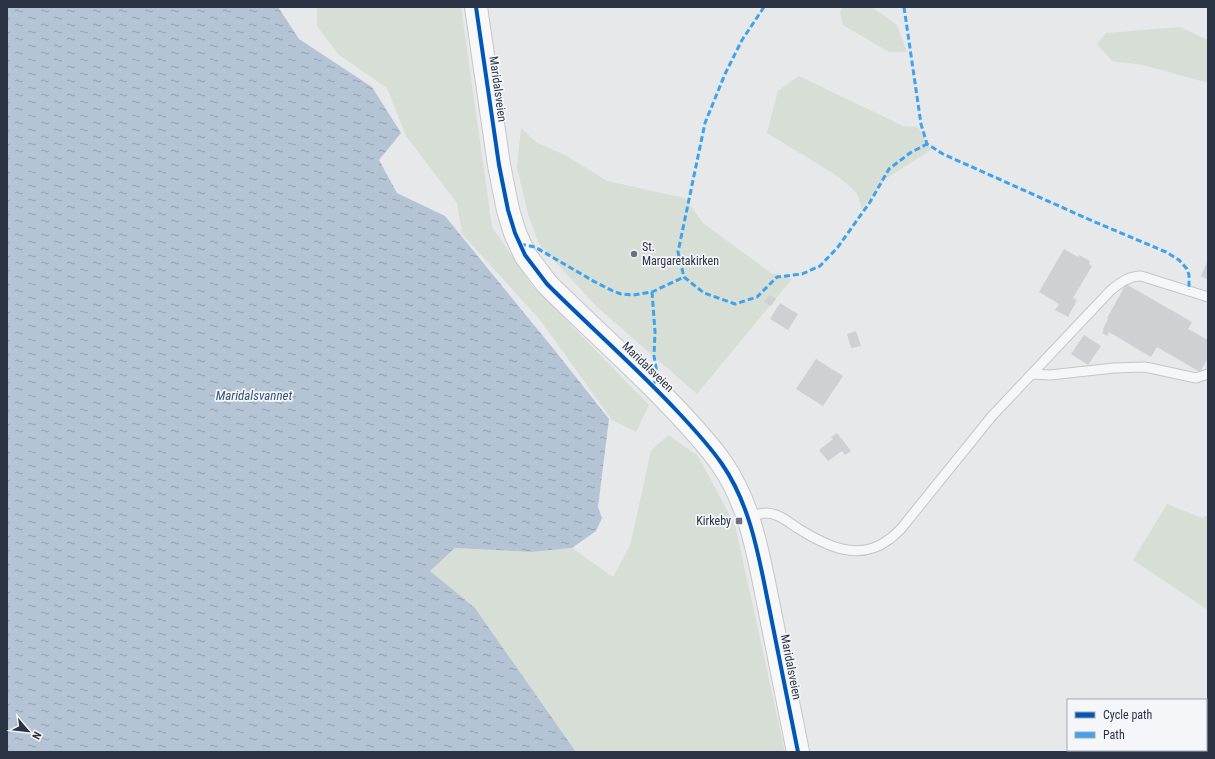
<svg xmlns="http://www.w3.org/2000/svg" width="1215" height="759" font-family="'Roboto Condensed',sans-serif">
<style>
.grass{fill:#d6ded6}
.water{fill:url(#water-ripples)}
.building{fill:#ced0d3}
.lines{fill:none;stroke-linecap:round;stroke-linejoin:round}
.lane-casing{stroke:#c4c6c8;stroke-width:11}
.secondary-casing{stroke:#c4c6c8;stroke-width:24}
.lane{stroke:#f5f6f7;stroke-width:9}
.secondary{stroke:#f8f8f8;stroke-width:22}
.quiet{stroke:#3ea3ec;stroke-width:3;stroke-dasharray:6 3;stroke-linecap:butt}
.cycleway-casing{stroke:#f4f6f9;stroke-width:6}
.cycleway{stroke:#0057b8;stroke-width:4}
.poi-dot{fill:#6c737f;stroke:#f4f6f9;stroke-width:1.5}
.labels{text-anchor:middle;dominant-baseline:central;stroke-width:3.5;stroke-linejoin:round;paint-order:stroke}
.street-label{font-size:12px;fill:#2b3445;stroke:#f4f6f9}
.poi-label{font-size:12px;fill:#2b3445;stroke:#f4f6f9;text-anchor:start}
.water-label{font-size:13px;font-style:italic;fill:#34527a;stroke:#f4f6f9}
</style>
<defs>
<pattern id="water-ripples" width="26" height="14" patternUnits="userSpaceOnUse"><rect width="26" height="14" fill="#b4c4d5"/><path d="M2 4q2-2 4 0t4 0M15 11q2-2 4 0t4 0" fill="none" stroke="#93a0af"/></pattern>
</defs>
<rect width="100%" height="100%" fill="#e6e8ea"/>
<g class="grass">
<polygon points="317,7 461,7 492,227 532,285 649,405 636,432 612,420 541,321 462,234 457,203 406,136 387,88 339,55 317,26"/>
<polygon points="843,7 872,7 897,25 907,52 889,52 843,25 840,12"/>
<polygon points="1180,27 1208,40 1208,81 1205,82 1143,65 1112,61 1097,44 1106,33"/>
<polygon points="799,76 903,126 918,127 931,150 885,179 862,209 857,193 839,177 767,133 778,91"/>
<polygon points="521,128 537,143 565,155 607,181 685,198 703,223 771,273 792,279 697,394 596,306 539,244 528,214 517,167"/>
<polygon points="668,435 698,456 735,525 785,752 576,752 475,608 430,571 455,548 532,552 572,548 613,577 630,546 651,451"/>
<polygon points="1167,504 1202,518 1208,515 1208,610 1133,560"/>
</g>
<polygon class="water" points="7,7 278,7 299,39 372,87 401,133 379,160 397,193 445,216 556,352 609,419 598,507 602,518 596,531 572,548 532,552 455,548 430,571 475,608 576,752 7,752"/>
<g class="building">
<polygon points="1064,249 1078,257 1079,255 1090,261 1089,264 1092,266 1073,298 1077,300 1068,317 1055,310 1059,304 1039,292"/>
<polygon points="1208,260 1208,280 1201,276"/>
<polygon points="1126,284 1192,322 1188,329 1208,340 1208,358 1200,372 1157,347 1151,357 1109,332 1107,336 1102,333 1104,330 1103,329 1108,319 1107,318"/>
<polygon points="769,295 776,299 771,306 764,302"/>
<polygon points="780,303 798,314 788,330 770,319"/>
<polygon points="856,331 861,346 851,348 847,334"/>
<polygon points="1084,335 1101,346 1088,365 1071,354"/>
<polygon points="816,359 843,376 823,406 796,389"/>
<polygon points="837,433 851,451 845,455 842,451 828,461 819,450 833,439 831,437"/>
</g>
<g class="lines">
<g class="lane-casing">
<g id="lane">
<polyline points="1033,374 1050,375 1114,368 1145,367 1196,378 1208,374"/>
<path d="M748,517C754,516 760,513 766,513C779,513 789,523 799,529C826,546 859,562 888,540C892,538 896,533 900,530L992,416L1111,290C1121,282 1129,276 1141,276L1208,297"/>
</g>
</g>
<g class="secondary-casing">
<path id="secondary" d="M476,7L499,165L508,210L515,233L525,255L547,284C590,327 636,367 677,411C693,428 709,445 722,464C751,506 759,558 769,607C779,655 788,704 798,752"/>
</g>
<use href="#lane" class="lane"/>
<use href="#secondary" class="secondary"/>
<g class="quiet">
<polyline points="764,7 742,40 725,74 705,123 678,252 684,277 704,293 735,304 757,297 777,277 802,274 820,266 838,247 870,202 889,169 910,153 927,144"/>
<polyline points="904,7 921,124 927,144 943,154 1088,219 1166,252 1179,260 1187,269 1189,275 1189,290"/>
<polyline points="520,244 535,247 595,282 613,291 621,294 633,295 652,292 684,277"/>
<polyline points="652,292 655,332 654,356 657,373 656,378 653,386"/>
</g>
<g class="cycleway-casing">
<path id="cycleway" d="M476,7L499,165L508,210L515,233L525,255L547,284C590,327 636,367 677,411C693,428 709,445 722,464C751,506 759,558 769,607C779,655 788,704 798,752"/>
</g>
<use href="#cycleway" class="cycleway"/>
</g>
<g class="poi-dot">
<circle cx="634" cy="254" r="4"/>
<rect x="735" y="517" width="8" height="8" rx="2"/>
</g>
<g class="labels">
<g class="street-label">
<text transform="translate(498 89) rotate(82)">Maridalsveien</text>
<text transform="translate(648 367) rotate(44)">Maridalsveien</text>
<text transform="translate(791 667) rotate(79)">Maridalsveien</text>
</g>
<g class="poi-label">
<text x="642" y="247">St.<tspan x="642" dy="14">Margaretakirken</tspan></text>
<text x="731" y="521" text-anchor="end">Kirkeby</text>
</g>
<g class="water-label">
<text x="254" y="395">Maridalsvannet</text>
</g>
</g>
<rect width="1215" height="759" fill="none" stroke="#2b3445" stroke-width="16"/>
<rect x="1067" y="699" width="140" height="52" fill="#f4f6f9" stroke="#a4a8b1"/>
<rect x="1075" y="712" width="20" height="6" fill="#0057b8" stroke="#a4a8b1"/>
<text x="1103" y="719" font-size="12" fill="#2b3445">Cycle path</text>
<rect x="1075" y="732" width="20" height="6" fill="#3ea3ec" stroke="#a4a8b1"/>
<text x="1103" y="739" font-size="12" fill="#2b3445">Path</text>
<g transform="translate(28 731) rotate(118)" stroke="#f4f6f9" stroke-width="3" paint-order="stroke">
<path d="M0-3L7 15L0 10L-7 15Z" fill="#2b3445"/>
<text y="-6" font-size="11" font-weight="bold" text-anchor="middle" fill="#2b3445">N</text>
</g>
</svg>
